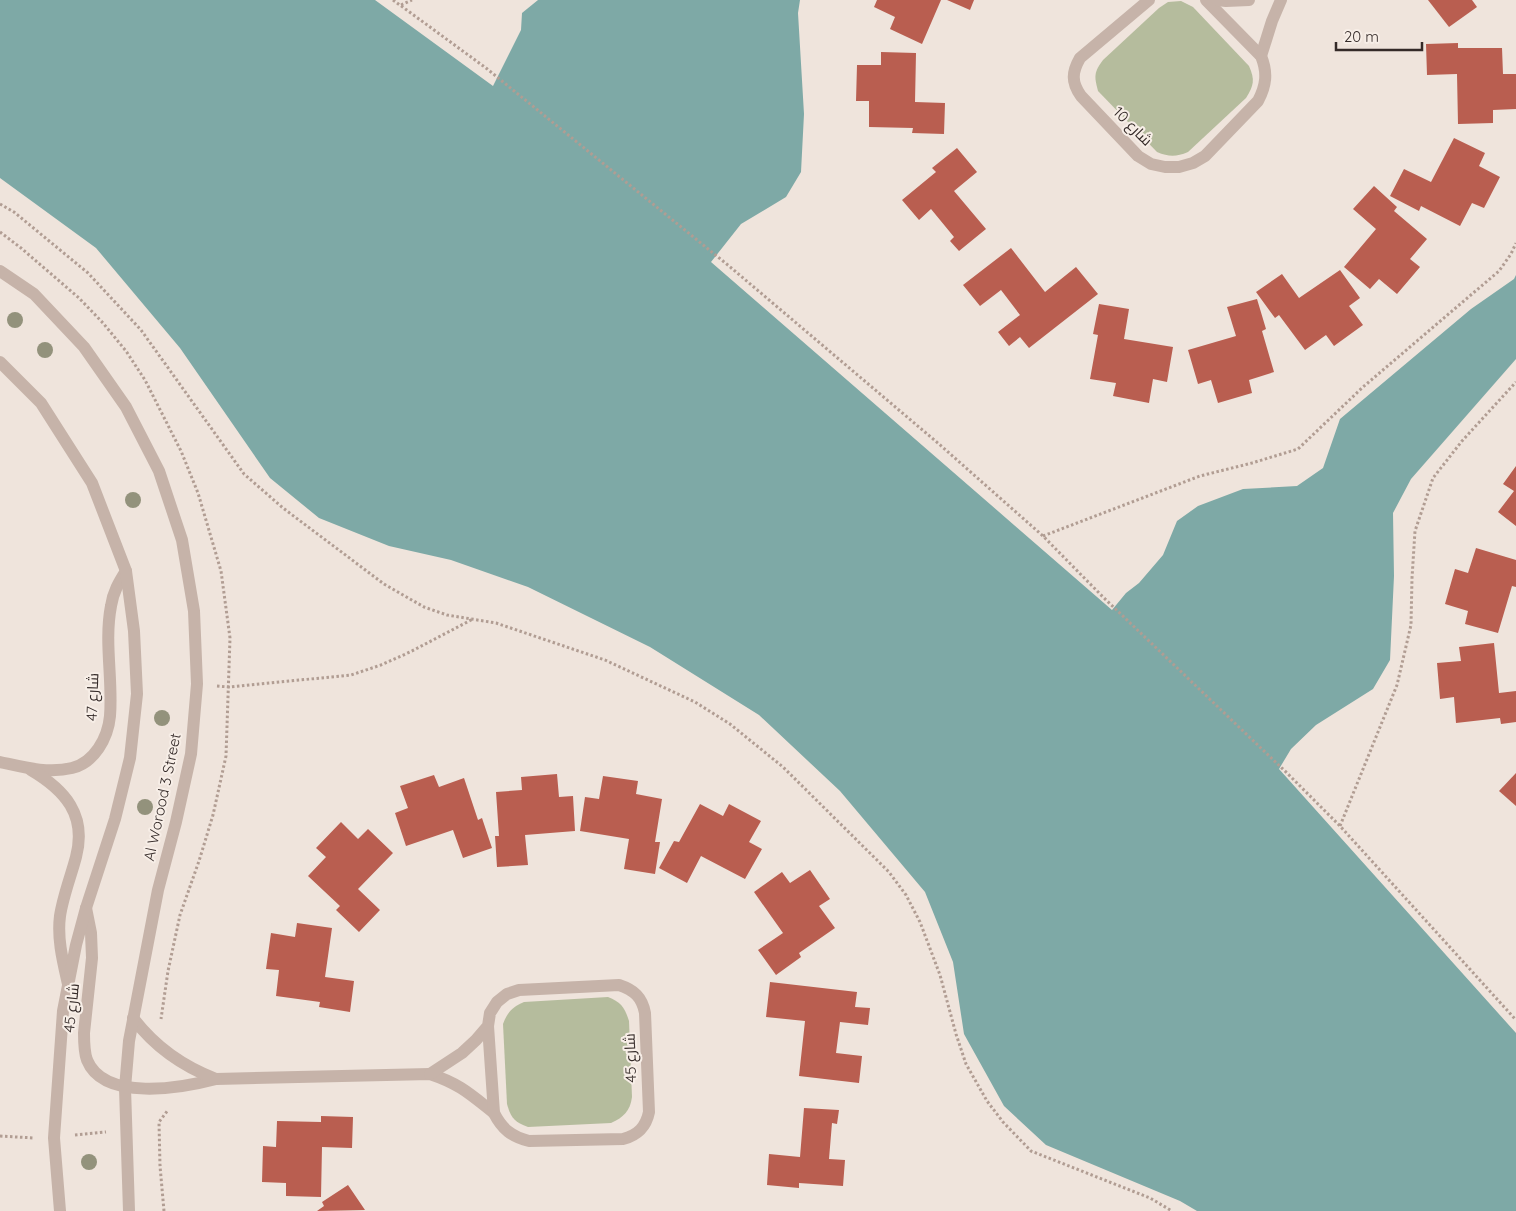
<svg xmlns="http://www.w3.org/2000/svg" width="1516" height="1211" font-family="Quicksand,Cairo,sans-serif">
<style>
.green{fill:#b5bc9d}
.water{fill:#7ea9a6}
.building{fill:#b95e50}
.lines{fill:none;stroke-linecap:round;stroke-linejoin:round}
.path{stroke:#b19d93;stroke-width:3;stroke-dasharray:2.5 2.5;stroke-linecap:butt}
.minor{stroke:#c6b3a9;stroke-width:12}
.tertiary{stroke:#c6b3a9;stroke-width:12}
.tree{fill:#93927c}
.labels{text-anchor:middle;dominant-baseline:central;stroke-width:4;stroke-linejoin:round;paint-order:stroke}
.street-label{font-size:15px;fill:#342a28;stroke:#f7eee7}
</style>
<rect width="100%" height="100%" fill="#efe4dc"/>
<g class="green">
<path d="M1181,1L1193,7L1249,66C1255,80 1254,85 1246,98L1188,152C1176,157 1169,157 1157,152L1098,91C1094,76 1094,72 1103,60L1159,8L1168,2Z"/>
<path d="M608,997C621,1002 625,1008 629,1021L632,1097C630,1111 624,1117 611,1123L528,1127C514,1122 511,1118 507,1104L503,1024C507,1013 512,1007 524,1002Z"/>
</g>
<polygon class="water" points="0,0 375,0 493,86 521,30 522,13 538,0 800,0 798,13 804,114 801,172 786,197 741,224 711,262 1112,610 1126,593 1139,583 1163,555 1177,521 1198,506 1243,489 1297,486 1323,468 1340,419 1471,309 1514,279 1516,275 1516,359 1411,479 1393,513 1394,576 1390,660 1373,689 1316,725 1291,749 1279,769 1516,1033 1516,1211 1197,1211 1180,1201 1046,1145 1004,1106 964,1034 953,962 925,892 840,791 759,715 650,647 528,587 451,560 389,546 319,518 270,478 180,348 96,248 0,178"/>
<g class="building">
<polygon points="877,0 941,0 922,44 890,29 895,17 874,7"/>
<polygon points="947,0 974,0 970,10"/>
<polygon points="1428,0 1472,0 1477,7 1449,27"/>
<polygon points="1458,43 1458,48 1502,48 1503,74 1516,74 1516,109 1493,110 1493,123 1458,124 1457,74 1427,75 1426,44"/>
<polygon points="881,52 916,53 915,102 945,103 944,134 912,133 913,128 869,127 869,101 856,101 857,65 881,65"/>
<polygon points="1454,138 1485,153 1479,166 1500,177 1484,208 1472,203 1460,226 1421,206 1419,211 1390,196 1404,169 1431,182"/>
<polygon points="957,148 977,172 954,191 986,229 959,251 950,241 954,237 931,209 919,220 902,200 936,172 932,168"/>
<polygon points="1374,186 1397,207 1394,211 1427,239 1410,259 1420,267 1397,294 1379,279 1370,289 1344,267 1376,229 1353,209"/>
<polygon points="1011,248 1045,292 1076,267 1098,294 1029,348 1020,337 1009,346 998,332 1020,315 1001,290 980,306 963,285"/>
<polygon points="1340,270 1360,298 1349,306 1363,325 1334,346 1326,335 1305,350 1279,315 1275,318 1256,292 1282,274 1299,298"/>
<polygon points="1257,299 1266,329 1262,331 1274,372 1249,380 1252,393 1218,403 1211,380 1198,384 1188,350 1236,336 1227,307"/>
<polygon points="1099,304 1129,309 1124,339 1173,347 1167,382 1153,379 1149,403 1113,396 1116,383 1090,379 1098,335 1093,334"/>
<polygon points="1516,466 1516,526 1498,512 1514,491 1503,484"/>
<polygon points="1476,548 1516,560 1516,587 1512,586 1498,633 1465,624 1468,611 1445,604 1455,569 1468,573"/>
<polygon points="1494,643 1499,693 1516,691 1516,722 1501,724 1500,718 1456,723 1454,697 1440,699 1437,663 1461,661 1459,647"/>
<polygon points="1516,773 1516,806 1499,791"/>
<polygon points="557,774 559,797 573,796 575,831 525,835 528,865 497,867 495,836 499,836 496,792 522,790 521,777"/>
<polygon points="434,775 439,787 464,778 478,820 482,818 492,848 463,858 453,830 406,846 395,813 408,808 400,786"/>
<polygon points="603,776 638,781 636,794 662,799 655,842 660,842 655,874 624,869 629,839 580,831 585,797 599,799"/>
<polygon points="700,804 723,816 729,804 761,821 749,842 762,849 745,879 701,856 687,883 659,868 674,841 679,842"/>
<polygon points="341,822 358,839 368,829 393,853 358,889 380,910 359,932 336,910 340,906 308,876 326,857 316,848"/>
<polygon points="810,870 830,899 819,906 835,928 799,953 801,957 776,975 758,950 783,933 754,892 782,872 790,883"/>
<polygon points="297,923 332,928 325,977 354,981 350,1012 319,1007 320,1002 276,996 279,970 266,969 271,933 295,937"/>
<polygon points="770,982 857,992 855,1007 870,1008 868,1025 840,1022 836,1053 862,1056 859,1083 799,1076 805,1021 766,1017"/>
<polygon points="804,1108 839,1110 837,1124 832,1123 829,1159 845,1160 843,1186 799,1183 799,1188 767,1185 769,1154 800,1157"/>
<polygon points="321,1116 353,1117 352,1148 322,1147 321,1197 286,1196 286,1183 262,1182 263,1146 276,1147 277,1121 321,1122"/>
<polygon points="348,1185 365,1210 317,1211 324,1206 322,1202"/>
</g>
<g class="lines">
<g class="path">
<polyline points="393,0 486,68 729,266 939,444 1043,536 1103,597 1287,773 1340,826 1516,1020"/>
<polyline points="401,5 412,0"/>
<polyline points="0,204 14,212 88,273 141,330 244,474 283,508 384,584 424,607 447,615 496,623 605,660 695,702 730,724 783,767 889,872 906,895 920,922 940,975 956,1034 966,1064 987,1101 1003,1122 1031,1151 1150,1198 1172,1211"/>
<polyline points="0,232 21,248 79,298 103,323 126,351 145,380 181,451 198,493 221,571 230,638 226,756 213,815 199,861 180,915 168,971 161,1019"/>
<polyline points="1043,536 1200,476 1252,463 1298,449 1363,387 1499,271 1511,254 1516,243"/>
<polyline points="217,686 229,687 351,675 381,665 410,652 473,619"/>
<polyline points="1340,826 1397,685 1411,625 1412,578 1415,531 1433,478 1462,441 1516,382"/>
<polyline points="75,1135 106,1132"/>
<polyline points="0,1136 34,1138"/>
<polyline points="164,1211 160,1166 159,1122 168,1110"/>
</g>
<g class="minor">
<path d="M1149,0L1080,58C1072,72 1071,82 1081,96L1138,156L1151,164L1165,167H1179L1193,163L1205,156L1258,101C1266,86 1268,73 1261,56L1206,0"/>
<polyline points="1217,0 1226,1 1249,0"/>
<polyline points="1261,56 1272,21 1281,0"/>
<path d="M0,762C23,767 48,774 72,768C94,763 108,738 110,716C113,680 104,642 111,606C113,592 119,582 126,571"/>
<path d="M31,770C65,790 87,815 76,857C71,876 63,896 60,916C57,939 63,962 68,984"/>
<path d="M86,908L91,933L92,958L84,1033C84,1042 84,1052 87,1060C104,1102 182,1088 216,1079L430,1074C460,1084 470,1094 494,1113"/>
<path d="M133,1018C155,1047 182,1066 216,1079"/>
<path d="M430,1074L462,1053L476,1040L488,1026L490,1013L497,1002L507,994L519,990L619,985C634,990 642,997 645,1013L649,1112C646,1127 638,1135 623,1139L529,1141C512,1137 502,1129 494,1113L488,1026"/>
</g>
<g class="tertiary">
<polyline points="0,271 34,294 84,347 126,407 159,471 182,540 194,611 197,684 191,754 176,822 158,890 129,1041 125,1088 129,1211"/>
<polyline points="0,362 41,403 92,483 126,571 134,631 137,694 130,758 115,819 86,908 76,945 63,1011 54,1138 60,1211"/>
</g>
</g>
<g class="tree">
<circle cx="15" cy="320" r="8"/>
<circle cx="45" cy="350" r="8"/>
<circle cx="133" cy="500" r="8"/>
<circle cx="162" cy="718" r="8"/>
<circle cx="145" cy="807" r="8"/>
<circle cx="89" cy="1162" r="8"/>
</g>
<g class="labels">
<g class="street-label">
<text transform="translate(1133 126) rotate(45)">شارع 10</text>
<text transform="translate(92 697) rotate(-88)">شارع 47</text>
<text transform="translate(162 797) rotate(-78)">Al Worood 3 Street</text>
<text transform="translate(71 1008) rotate(-84)">شارع 45</text>
<text transform="translate(630 1058) rotate(-92)">شارع 45</text>
</g>
</g>
<path d="M1336 42v8h86v-8" fill="none" stroke="#342a28" stroke-width="2.5"/>
<text x="1344" y="42" font-size="15" fill="#342a28" stroke="#f7eee7" stroke-width="4" paint-order="stroke">20 m</text>
</svg>
